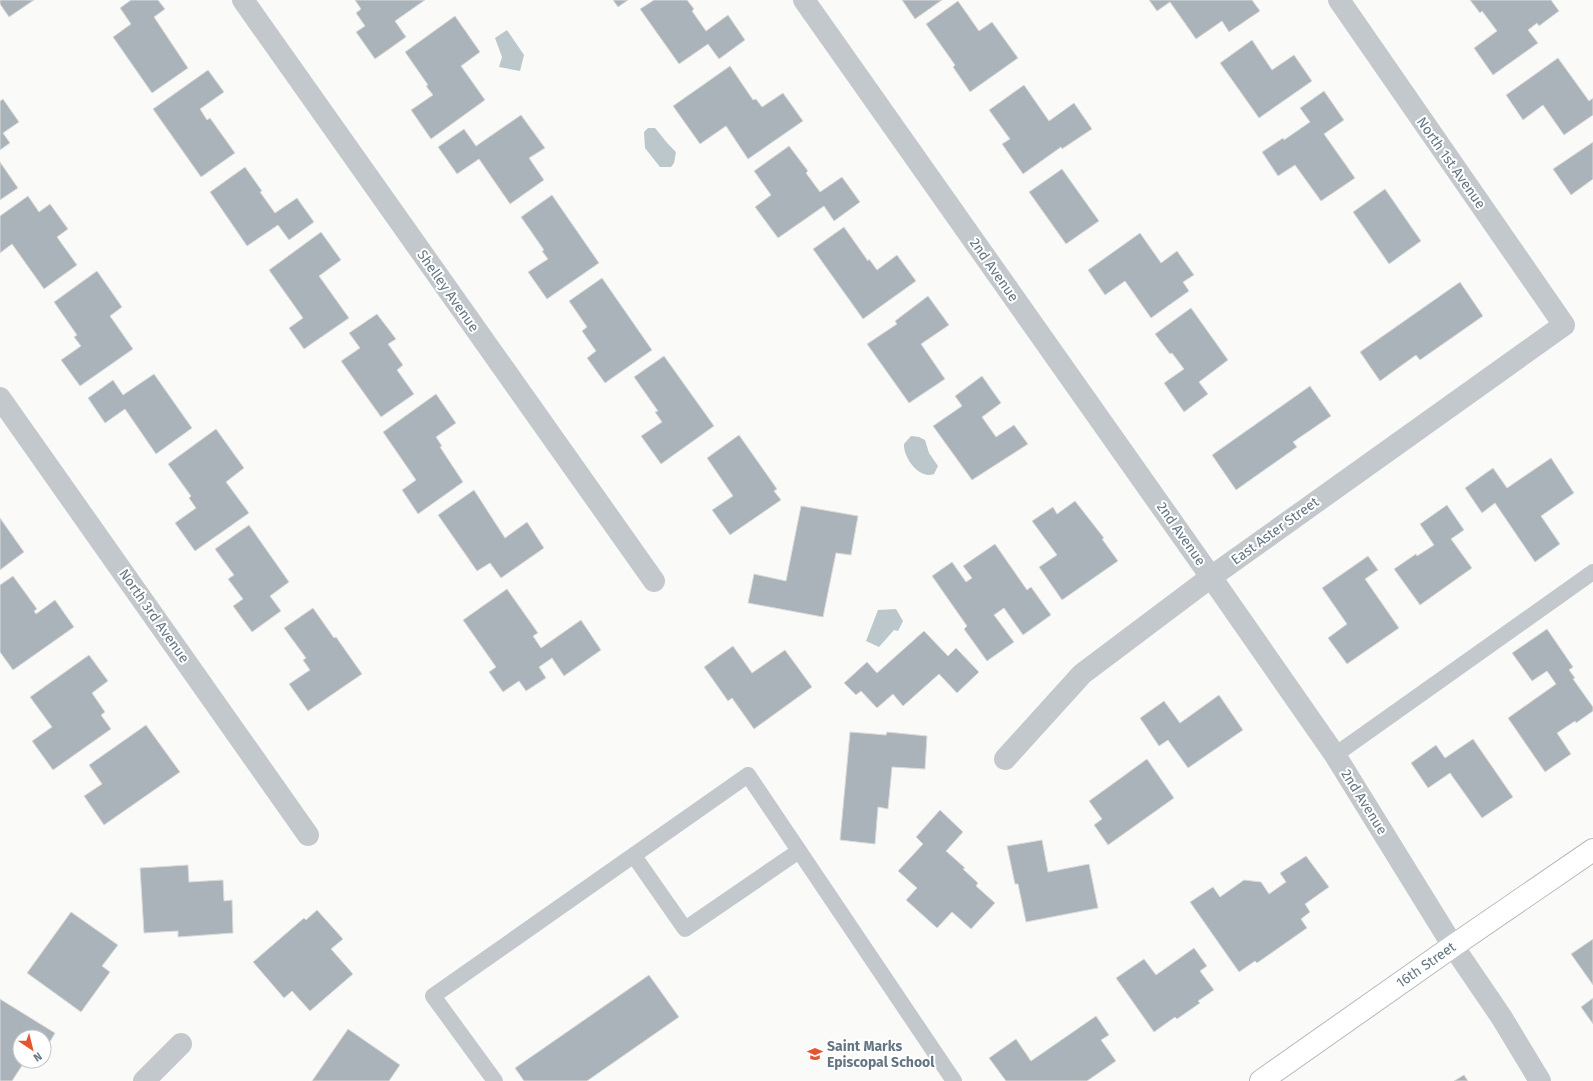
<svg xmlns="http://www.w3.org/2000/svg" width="1593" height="1081" font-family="'Fira Sans',sans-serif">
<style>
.water{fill:#bbc7cb}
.building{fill:#aab3b9;stroke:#dcdcda}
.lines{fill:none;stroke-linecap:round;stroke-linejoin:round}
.primary-casing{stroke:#b5babe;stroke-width:24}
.service{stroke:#c3c8cc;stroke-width:16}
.minor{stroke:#c3c8cc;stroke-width:22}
.tertiary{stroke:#c3c8cc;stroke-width:22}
.primary{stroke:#fff;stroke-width:22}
.labels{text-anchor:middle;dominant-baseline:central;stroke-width:4;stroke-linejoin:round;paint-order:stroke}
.street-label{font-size:14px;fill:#657683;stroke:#fff}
.poi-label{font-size:14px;font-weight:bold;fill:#657683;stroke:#fff;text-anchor:start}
</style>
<rect width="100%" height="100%" fill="#fafaf8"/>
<g class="water">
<polygon points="507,30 524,55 520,71 499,67 502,57 495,38"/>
<polygon points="648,128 655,128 668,144 676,152 674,163 671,167 660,167 645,148 644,132"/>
<path d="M911,436L919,437L925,440L929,453L938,466L934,474C919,480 903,457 904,444Z"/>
<polygon points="896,609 903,621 898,631 894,630 879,647 866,641 878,610"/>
</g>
<g class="building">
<polygon points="0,0 34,0 9,17 0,4"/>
<polygon points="131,0 158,0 165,9 154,17 188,68 152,93 113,37 131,24 120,8"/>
<polygon points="355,0 425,0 395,21 406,37 375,59 356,32 365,26 356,13 361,9"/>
<polygon points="613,0 628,0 618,7"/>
<polygon points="654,0 687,0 694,9 692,11 706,31 728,15 745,40 719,59 708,44 679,64 640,9"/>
<polygon points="902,0 942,0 915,19"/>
<polygon points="1149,0 1252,0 1260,11 1229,32 1222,21 1196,39 1170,2 1157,11"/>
<polygon points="1470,0 1551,0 1559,11 1539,26 1537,23 1528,30 1538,43 1493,75 1474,48 1497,31 1482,11 1480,13"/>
<polygon points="958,1 979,31 992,22 1018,58 970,92 953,67 955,65 926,24"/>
<polygon points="455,16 480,52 461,66 485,100 431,139 411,110 433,95 426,86 428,85 405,52"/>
<polygon points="1252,40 1272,70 1294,55 1312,81 1259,118 1220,63"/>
<polygon points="1558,58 1589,101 1593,98 1593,115 1564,135 1543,105 1523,120 1506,95"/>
<polygon points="730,66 753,100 756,99 762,107 783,93 803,121 748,159 726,126 700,144 673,106"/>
<polygon points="208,70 224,92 200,109 207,120 210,118 235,153 201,177 153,109"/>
<polygon points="1024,85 1049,121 1074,103 1092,129 1062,149 1061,147 1023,174 1002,144 1010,139 989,110"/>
<polygon points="1324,91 1344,120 1324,134 1355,178 1321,201 1295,165 1278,176 1262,152 1283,138 1284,140 1310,122 1300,108"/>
<polygon points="3,99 19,122 3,133 10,143 0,150 0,101"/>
<polygon points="521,115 545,148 529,158 544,180 510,204 479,159 457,174 438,147 464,129 476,146"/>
<polygon points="1593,142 1593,179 1571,195 1553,169"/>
<polygon points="789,146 808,171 806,173 820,192 842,177 860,202 834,221 824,206 778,238 755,207 771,195 754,171"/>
<polygon points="0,162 18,188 0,200"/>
<polygon points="245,167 262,191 260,192 275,213 297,198 314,222 289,240 278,225 247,246 210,192"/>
<polygon points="1062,169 1099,221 1066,244 1029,192"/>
<polygon points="1385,189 1421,241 1389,264 1353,212"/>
<polygon points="552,195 599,263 547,299 528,272 548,259 542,251 544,250 521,217"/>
<polygon points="28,196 39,212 50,204 68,229 57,237 77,265 44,289 12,244 0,253 0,216"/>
<polygon points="844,227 868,261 869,259 877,270 897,255 916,281 863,319 813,249"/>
<polygon points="321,232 341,260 319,276 349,318 304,349 289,328 303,318 269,270"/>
<polygon points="1140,233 1161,263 1177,251 1194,275 1183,282 1189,291 1151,318 1125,281 1105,295 1088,270"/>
<polygon points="97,271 122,307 110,316 133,349 80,386 61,360 81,346 74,337 77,335 54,302"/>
<polygon points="602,278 652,350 605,383 587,358 596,351 582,331 587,327 569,301"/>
<polygon points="1460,282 1483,316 1420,360 1416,355 1380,381 1360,352"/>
<polygon points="928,296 949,325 921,344 945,379 909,403 867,344 897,324 895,321"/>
<polygon points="1191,308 1228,360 1199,382 1208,394 1184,412 1164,383 1184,369 1172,353 1170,354 1155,334"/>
<polygon points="377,314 396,339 388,344 403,365 397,370 414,394 381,417 341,361 360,348 349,333"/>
<polygon points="664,356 714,426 661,464 641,436 662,422 655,412 658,411 634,377"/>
<polygon points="154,374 192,428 156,454 125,409 105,423 88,398 113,380 123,395"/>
<polygon points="982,376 1001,403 982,417 996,437 1014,425 1028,444 972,480 933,426 962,406 955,396"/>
<polygon points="1310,386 1331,416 1293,442 1297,447 1236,490 1212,455"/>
<polygon points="436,394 456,423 436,437 442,446 440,447 463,482 418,514 402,490 416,480 383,432"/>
<polygon points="216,429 244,468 226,482 249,513 195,551 175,523 196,508 189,498 191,496 168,464"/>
<polygon points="739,435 777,489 774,491 781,500 730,535 712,510 733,496 707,458"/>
<polygon points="1551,458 1574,493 1541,516 1560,544 1535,562 1495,503 1482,513 1465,488 1493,468 1507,488"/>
<polygon points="474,490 505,538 527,522 544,548 501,578 490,563 477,571 438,515"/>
<polygon points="1075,501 1104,538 1102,539 1118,561 1062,600 1039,567 1057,555 1032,521 1053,507 1057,514"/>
<polygon points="1447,505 1464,530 1451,539 1472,568 1420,605 1394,569 1416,554 1417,556 1434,545 1420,524"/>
<polygon points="801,506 858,516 851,555 836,553 823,617 748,603 754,574 786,581"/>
<polygon points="0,518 24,552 0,570"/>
<polygon points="249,525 289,582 270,596 281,611 252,632 233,606 243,599 228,579 234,575 215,549"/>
<polygon points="995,544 1027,590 1031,587 1051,615 1023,635 1004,608 994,615 1014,642 987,661 964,629 967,626 932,576 952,562 966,582 972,578 963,566"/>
<polygon points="1368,556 1378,570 1365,579 1399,628 1347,664 1328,638 1347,624 1322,588"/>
<polygon points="13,576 37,609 34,611 36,614 55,600 74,627 13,670 0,652 0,585"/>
<polygon points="507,589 538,633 533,636 541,648 581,620 601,650 564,676 552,658 539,667 546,678 526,691 519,681 503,692 489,672 496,667 463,620"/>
<polygon points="313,608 334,638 336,637 362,674 308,711 289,684 310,670 303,660 306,658 284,628"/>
<polygon points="1547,629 1573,667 1569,670 1575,678 1573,679 1593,707 1593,711 1576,723 1575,721 1557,733 1571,754 1545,772 1508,718 1556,684 1547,671 1532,681 1512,653"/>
<polygon points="924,631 948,656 956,648 979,672 957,693 939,674 903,706 893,694 877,708 861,691 856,695 844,683 867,662 877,673"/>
<polygon points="733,646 752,673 785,650 812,687 754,729 732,698 728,701 704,667"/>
<polygon points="89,655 108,681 92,693 105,712 101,715 111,729 53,770 32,741 52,727 30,697"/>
<polygon points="1219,695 1243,730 1188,768 1168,740 1159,746 1140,718 1164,701 1180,723"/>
<polygon points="146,725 180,772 104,825 84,796 102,784 89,765"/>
<polygon points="850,732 886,735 887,732 927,736 925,769 892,767 888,809 878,807 875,844 840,840"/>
<polygon points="1473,739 1513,797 1482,818 1450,773 1428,788 1411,763 1436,745 1445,758"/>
<polygon points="1147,759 1174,798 1108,845 1094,825 1102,819 1089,801"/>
<polygon points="940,810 963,832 946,851 965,868 963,869 978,883 976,886 995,903 971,929 952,912 937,928 906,900 917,888 898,871 923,844 916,837"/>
<polygon points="1042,840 1048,872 1089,864 1098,908 1026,922 1018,884 1015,884 1007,846"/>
<polygon points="1306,856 1329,887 1305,904 1310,912 1301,919 1307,928 1257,963 1255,961 1239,972 1190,902 1213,887 1220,897 1244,880 1261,882 1269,894 1286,882 1280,873"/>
<polygon points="188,865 189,882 223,880 224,901 232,900 233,933 178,937 178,931 144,933 140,868"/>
<polygon points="317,910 343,939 331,949 353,974 310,1011 292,991 284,998 253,962 304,918 306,920"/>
<polygon points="71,912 118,945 102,966 110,972 81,1012 27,973"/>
<polygon points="1593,939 1593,985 1571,954"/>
<polygon points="1194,948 1207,966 1200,971 1214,990 1198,1001 1200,1003 1177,1019 1175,1017 1154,1032 1116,978 1144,959 1156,975"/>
<polygon points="649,975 679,1017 587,1081 524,1081 515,1068"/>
<polygon points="1593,998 1593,1024 1581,1007"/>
<polygon points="0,999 55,1033 44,1052 44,1037 20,1037 20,1061 25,1061 12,1081 0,1081"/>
<polygon points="1096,1016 1109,1035 1101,1040 1116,1061 1087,1081 1006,1081 989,1058 1016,1039 1031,1061"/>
<polygon points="348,1029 400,1065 389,1081 312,1081"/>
<polygon points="1464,1075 1468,1081 1454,1081"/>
</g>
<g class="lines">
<g class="primary-casing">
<polyline id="primary" points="1261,1081 1453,946 1593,850"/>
</g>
<g class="service">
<polyline points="1335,755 1593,572"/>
<polyline points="634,856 685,929 799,851"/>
<polyline points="495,1081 433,996 748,775 954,1081"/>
</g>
<g class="minor">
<polyline points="243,0 654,581"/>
<polyline points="0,398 308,835"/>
<polyline points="1005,759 1082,674 1211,577 1564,325 1339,0"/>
<polyline points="144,1081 181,1044"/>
</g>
<polyline class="tertiary" points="804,0 1211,577 1335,755 1453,946 1502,1018 1540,1081"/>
<use href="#primary" class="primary"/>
</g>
<defs>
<g id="school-bare" transform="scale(1.2)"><path d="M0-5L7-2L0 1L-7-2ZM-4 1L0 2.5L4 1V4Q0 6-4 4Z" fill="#e4572e" stroke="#fff" stroke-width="2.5" paint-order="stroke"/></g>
</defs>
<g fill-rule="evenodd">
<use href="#school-bare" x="815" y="1054"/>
</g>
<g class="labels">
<g class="street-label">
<text transform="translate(1451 163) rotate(55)">North 1st Avenue</text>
<text transform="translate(994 270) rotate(55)">2nd Avenue</text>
<text transform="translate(448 291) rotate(55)">Shelley Avenue</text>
<text transform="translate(1275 531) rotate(-36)">East Aster Street</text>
<text transform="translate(1181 534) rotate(55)">2nd Avenue</text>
<text transform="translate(154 616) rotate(55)">North 3rd Avenue</text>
<text transform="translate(1364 802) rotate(58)">2nd Avenue</text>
<text transform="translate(1426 965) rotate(-35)">16th Street</text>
</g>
<g class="poi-label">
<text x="827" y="1046">Saint Marks<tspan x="827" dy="16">Episcopal School</tspan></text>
</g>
</g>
<g transform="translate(32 1049) rotate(145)"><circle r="19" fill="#ffffff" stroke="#c1c8cd"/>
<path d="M0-3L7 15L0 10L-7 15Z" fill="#e4572e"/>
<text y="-6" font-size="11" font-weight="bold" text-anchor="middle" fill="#657683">N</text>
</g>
</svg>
